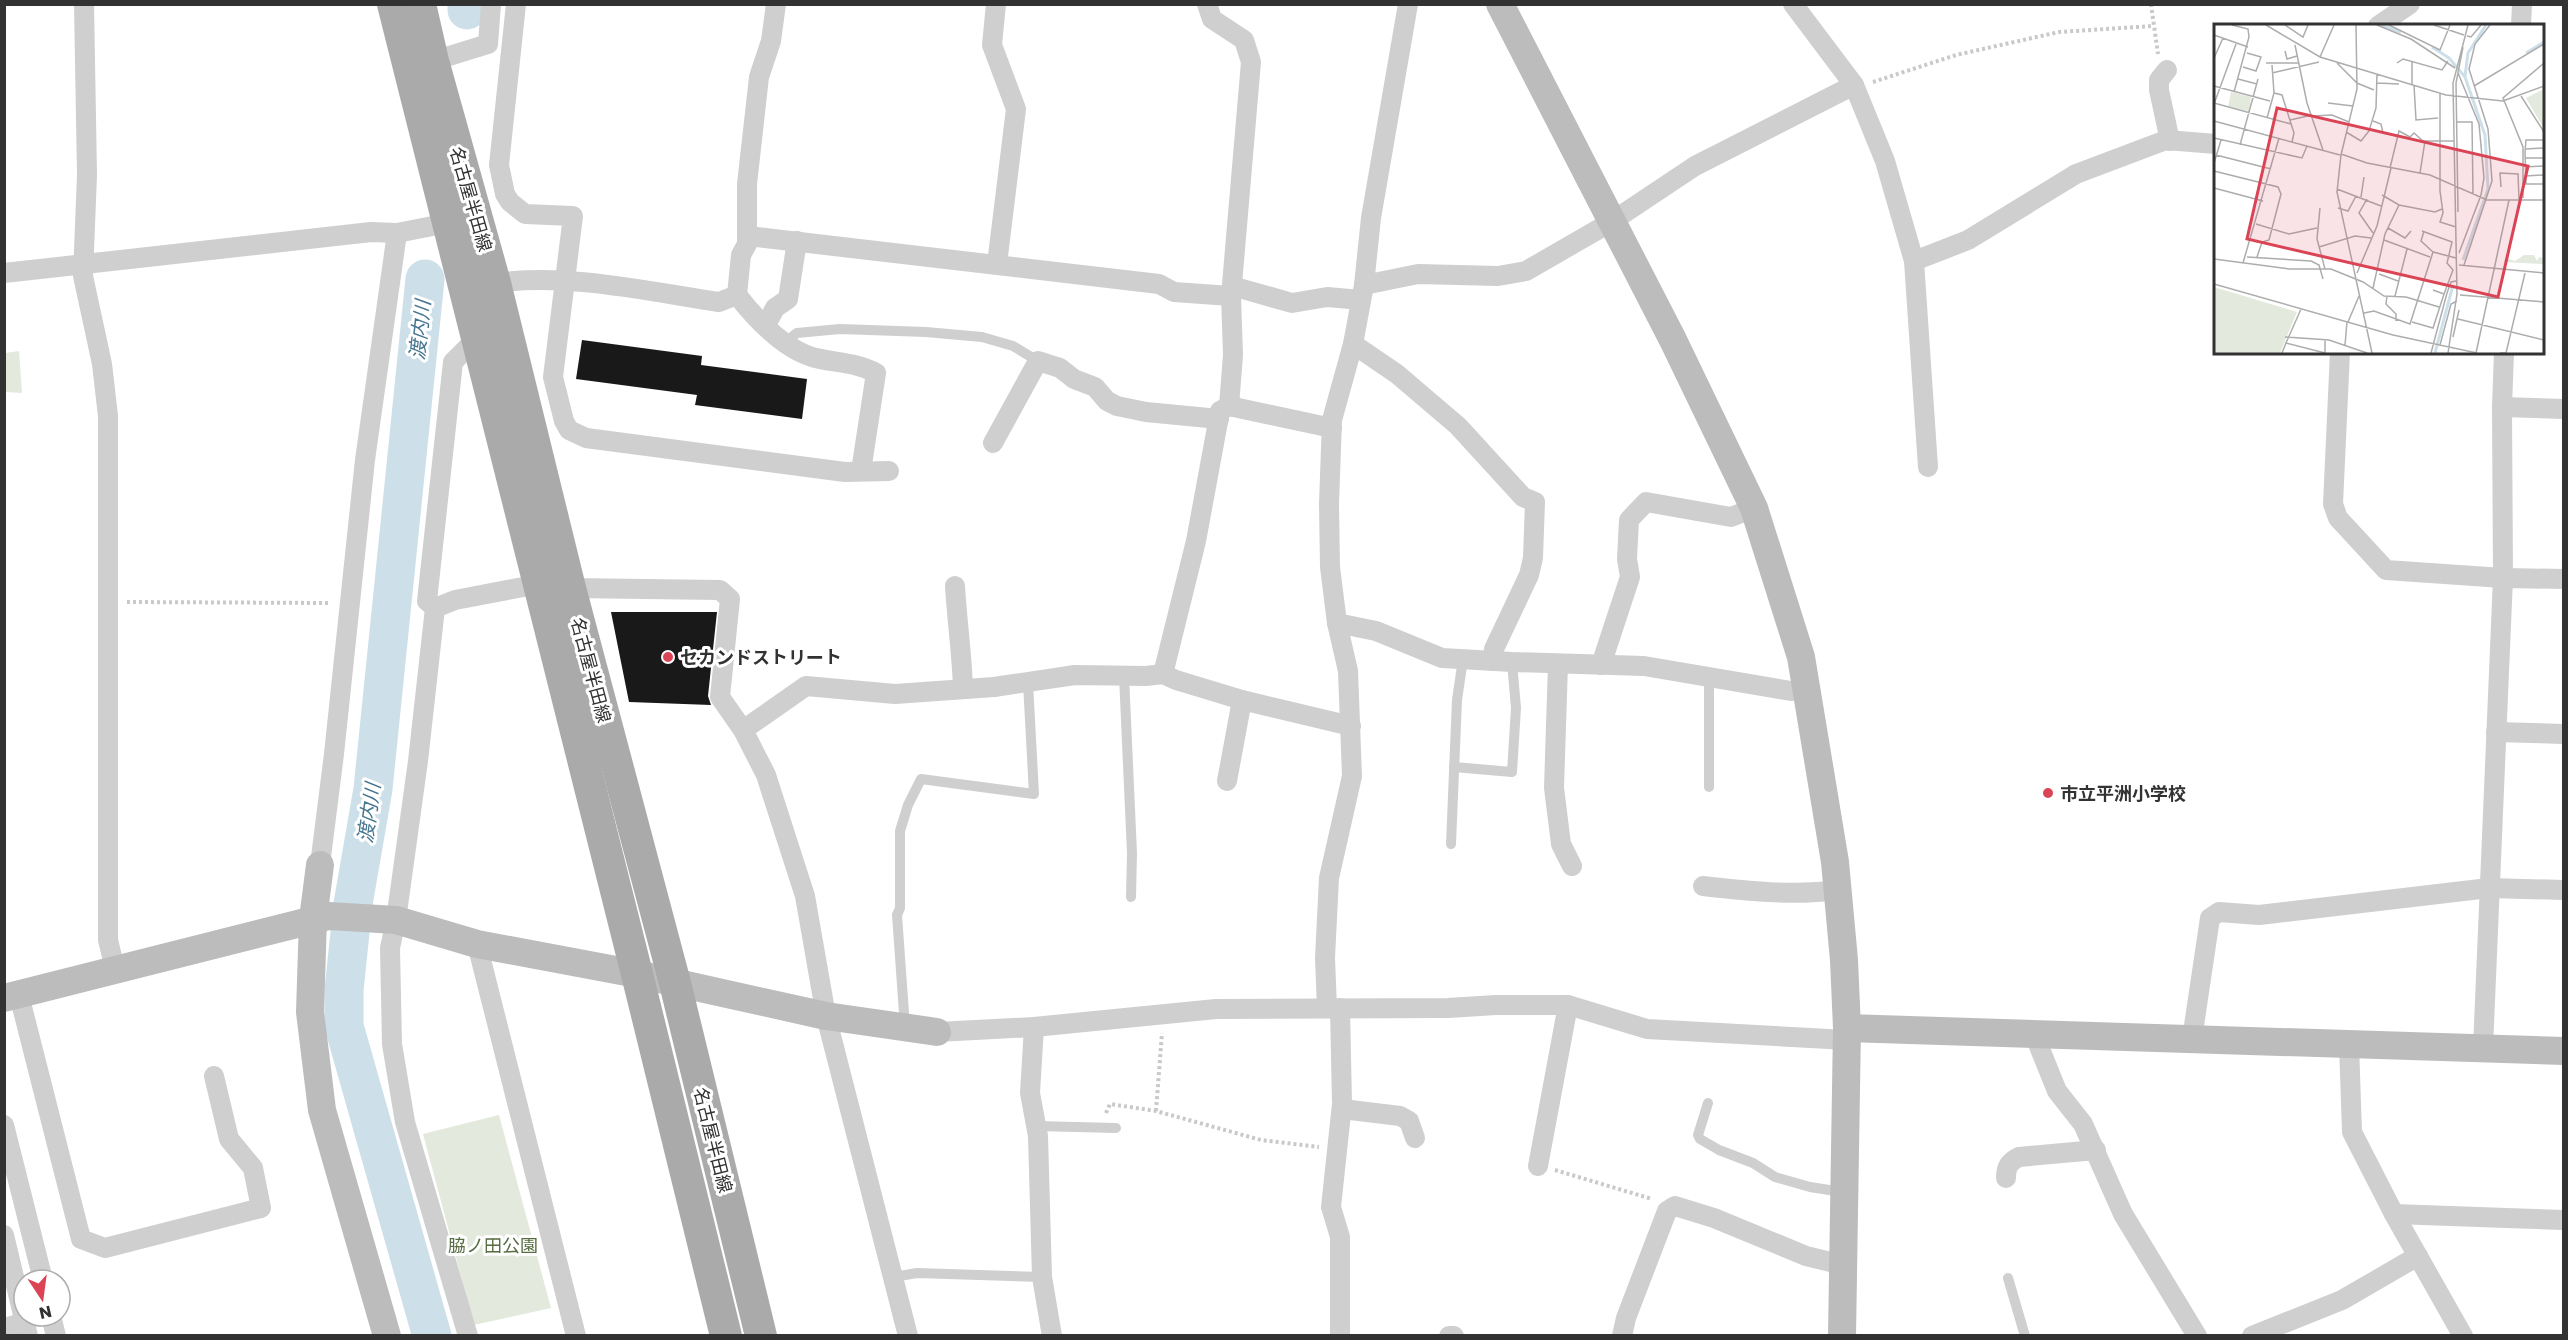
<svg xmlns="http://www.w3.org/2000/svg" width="2568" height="1340" font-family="Poppins,'Noto Sans JP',sans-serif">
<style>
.green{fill:#e3e9dc}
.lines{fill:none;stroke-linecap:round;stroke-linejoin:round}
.river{stroke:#cde0e9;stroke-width:39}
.building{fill:#191919}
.path{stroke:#c9c9c9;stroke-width:4;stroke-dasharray:3 3;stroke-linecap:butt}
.lane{stroke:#cfcfcf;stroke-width:10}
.street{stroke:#cfcfcf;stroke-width:20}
.secondary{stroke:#bcbcbc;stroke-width:28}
.primary{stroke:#aaa;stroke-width:32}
.poi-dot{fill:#da4455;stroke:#fff;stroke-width:2}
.labels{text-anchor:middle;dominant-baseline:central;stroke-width:6;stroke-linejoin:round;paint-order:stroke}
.street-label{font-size:18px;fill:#323232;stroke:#fff}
.poi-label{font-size:18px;font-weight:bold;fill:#323232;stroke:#fff;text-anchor:start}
.park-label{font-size:18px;fill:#576c42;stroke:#fff}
.water-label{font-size:20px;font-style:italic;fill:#457690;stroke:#fff}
.inset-river{fill:none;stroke:#cde0e9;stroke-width:3}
.inset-road{fill:none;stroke:#adadad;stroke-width:1.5}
.view{fill:#da4455;fill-opacity:0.15;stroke:#da4455;stroke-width:3}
.inset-edge{fill:none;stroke:#323232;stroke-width:3}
</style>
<rect width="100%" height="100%" fill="#fff"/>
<g class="green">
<polygon points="19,351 22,393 5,392 5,353"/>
<polygon points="499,1115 551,1308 474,1325 423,1134"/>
</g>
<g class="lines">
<g class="river">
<polyline points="467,10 467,4"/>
<polyline points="425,279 373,789 353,904 344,990 344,1026 432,1336"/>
</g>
</g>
<g class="building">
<polygon points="582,340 702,356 701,365 807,379 802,419 695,405 697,395 576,379"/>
<polygon points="611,612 717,612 708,696 711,705 629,702"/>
</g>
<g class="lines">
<g class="path">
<polyline points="2151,4 2158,54"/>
<polyline points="1873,82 1956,55 2059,32 2153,26"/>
<polyline points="127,602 329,603"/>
<polyline points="1156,1111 1162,1033"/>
<polyline points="1106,1113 1110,1104 1156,1111 1261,1140 1319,1147"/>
<polyline points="1555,1170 1652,1199"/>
</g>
<g class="lane">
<polyline points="785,342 797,333 840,329 926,332 982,337 1013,346 1038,361"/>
<polyline points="1124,676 1132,853 1131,897"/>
<polyline points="1709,677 1709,787"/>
<polyline points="1454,767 1512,772 1516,708 1512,662"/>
<polyline points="1451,844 1457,700 1463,659"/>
<polyline points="905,1027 897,915 900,908 900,831 908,805 921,779 1034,794 1028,683"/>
<polyline points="1708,1103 1698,1135 1700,1139 1719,1150 1753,1163 1775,1177 1810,1187 1842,1192"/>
<polyline points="1036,1126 1116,1128"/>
<polyline points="893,1277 917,1273 1042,1277"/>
<polyline points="2008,1278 2025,1336"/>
</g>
<g class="street">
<polyline points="84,4 87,175 83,276 102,364 108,416 108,940 115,969"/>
<polyline points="516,4 499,165 505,194 510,202 525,214 573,216 553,377 564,421 569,430 586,438 845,472 889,471"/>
<polyline points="996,4 992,45 1016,109 997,264"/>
<polyline points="1793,4 1854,85 1885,161 1914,261 1928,467"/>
<polyline points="2378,26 2410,4"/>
<polyline points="2521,26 2522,4"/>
<polyline points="433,61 488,44 491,4"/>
<polyline points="2167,70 2159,80 2159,90 2170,141"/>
<polyline points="748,236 1159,284 1174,292 1231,296"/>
<polyline points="1914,261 1968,240 2076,174 2166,140 2216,144"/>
<polyline points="4,273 371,232 397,233 448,223"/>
<path d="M495,283C569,273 646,291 719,302L737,295L741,255L747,244V184L759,77L771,41L776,4"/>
<polyline points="1364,285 1418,274 1498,276 1526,271 1611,222 1695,166 1854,85"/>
<polyline points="1232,286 1292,303 1327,297 1361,300"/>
<path d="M737,295C755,318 783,348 812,357C834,363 856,362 876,373L861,471"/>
<polyline points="766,325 775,308 788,299 797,241"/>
<polyline points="1353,344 1397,374 1458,426 1523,497 1535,502 1533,558 1529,575 1494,649 1492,661"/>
<polyline points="2340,352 2333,504 2338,518 2386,570 2503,578 2564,579"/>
<polyline points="1229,406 1332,428"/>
<polyline points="2502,407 2564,409"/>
<polyline points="993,443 1038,361 1060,368 1074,379 1095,387 1107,401 1117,406 1146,412 1219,419"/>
<path d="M955,586C957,621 962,654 963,689"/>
<polyline points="570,588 720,590 730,599 720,697 743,730 766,775 805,896 826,1016 908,1336"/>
<polyline points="435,608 455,600 539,584"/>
<polyline points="1337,623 1376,631 1442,658 1512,662 1644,666 1791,691 1807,690"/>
<polyline points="1558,664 1554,788 1561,844 1572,866"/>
<polyline points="1601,665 1630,577 1627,559 1629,520 1646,502 1731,517 1754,508"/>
<polyline points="1163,674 1196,541 1220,411 1229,406 1233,355 1231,296 1251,62 1244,40 1212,19 1207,4"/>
<polyline points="743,730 806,686 895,694 994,687 1075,675 1146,676 1163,674 1176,680 1242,700 1351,726"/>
<polyline points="2496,732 2564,734"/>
<polyline points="1227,781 1242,700"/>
<polyline points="320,865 334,754 365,460 397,233"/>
<path d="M1703,886C1747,891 1793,896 1838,890"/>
<polyline points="477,944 576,1336"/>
<polyline points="19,995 81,1239 105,1248 261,1208 253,1168 229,1139 214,1076"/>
<polyline points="1327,1008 1325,958 1329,878 1352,776 1348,671 1337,623 1330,567 1329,504 1332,420 1353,344 1364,285 1371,218 1408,4"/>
<polyline points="1034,1027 1030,1093 1038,1136 1042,1277 1052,1336"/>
<polyline points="937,1032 1034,1027 1216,1009 1448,1008 1496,1005 1568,1005 1647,1029 1847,1040"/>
<polyline points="2034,1034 2057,1091 2083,1124 2123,1214 2197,1336"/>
<polyline points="2192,1039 2210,918 2219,912 2259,915 2489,888 2564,890"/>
<polyline points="2349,1044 2352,1132 2394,1214 2463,1336"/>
<polyline points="2483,1048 2503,578 2502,407 2504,352"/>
<polyline points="1342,1109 1400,1116 1409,1121 1415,1138"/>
<polyline points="4,1125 43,1280"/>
<polyline points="1538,1166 1568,1005"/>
<path d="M2006,1178C2006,1167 2009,1162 2019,1157L2096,1150"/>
<polyline points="2394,1214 2564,1220"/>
<polyline points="4,1235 28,1336"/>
<polyline points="51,1316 56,1336"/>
<polyline points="4,1328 25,1322"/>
<polyline points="468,1336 405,1122 392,1044 390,948 396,920 418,761 435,608 427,601 453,362 477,338"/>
<polyline points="1340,1336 1340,1237 1331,1207 1342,1104 1340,1008"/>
<polyline points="1449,1336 1454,1336"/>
<polyline points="1622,1336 1626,1318 1667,1211 1675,1206 1714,1218 1806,1256 1843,1265"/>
<polyline points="2252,1336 2342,1300 2418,1256"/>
</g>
<g class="secondary">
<polyline points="1500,4 1673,340 1754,508 1801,657 1835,862 1844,960 1847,1028 1842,1336"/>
<polyline points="320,865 313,919 310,1012 322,1110 387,1336"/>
<polyline points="4,998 329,916 396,920 477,944 637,974 826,1016 937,1032"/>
<polyline points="1847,1028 2564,1051"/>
</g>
<g class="primary">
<polyline points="393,4 637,974 726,1336"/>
<polyline points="420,4 433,61 495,283 570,588 675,983 761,1336"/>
</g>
</g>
<g class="poi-dot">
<circle cx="668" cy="657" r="6"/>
<circle cx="2048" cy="793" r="6"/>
</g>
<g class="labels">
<g class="street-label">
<text transform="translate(471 199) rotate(74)">名古屋半田線</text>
<text transform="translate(591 670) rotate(75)">名古屋半田線</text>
<text transform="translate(713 1140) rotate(76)">名古屋半田線</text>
</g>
<g class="poi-label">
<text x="680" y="657">セカンドストリート</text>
<text x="2060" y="793">市立平洲小学校</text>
</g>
<g class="park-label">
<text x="493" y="1245">脇ノ田公園</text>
</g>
<g class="water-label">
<text transform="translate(420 330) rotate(-84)">渡内川</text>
<text transform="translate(369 813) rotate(-82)">渡内川</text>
</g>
</g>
<g transform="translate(2214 24)">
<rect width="330" height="330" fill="#fff"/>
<path d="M330,65V103H329L312,74ZM17,68L37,73L35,87L14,83ZM310,231H320L323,237L325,233L330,234V240L290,238L291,234L301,237ZM0,263L83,288L66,329H0Z" fill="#e3e9dc"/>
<path class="inset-river" d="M167,1L187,8M218,23L235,34L251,53L271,111L274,165L249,236M312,29L330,18M251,52L254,29L272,1M221,329L239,261"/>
<path class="inset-road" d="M18,1L34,5L35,13L20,68M52,1L106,33L232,71L289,77L330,62M71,1L89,13L94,1M142,1L143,65L127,131L123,168L158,329M163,1L197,15L241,44M175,1L226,26L236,1M220,1L250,11M0,11L34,23M253,12L257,13L267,1M81,21L93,79L109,126M71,27L73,35L83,32M106,33L120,1M0,34L9,14M198,38V60M52,39H84M123,39L143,59L160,66M183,39L189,35L228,46L234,37M58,41L60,69M29,43L42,47L47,33L33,29M58,49L105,38M244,49L265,100L270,154L267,171L245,229M24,55L43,60M163,59L185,60M200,61L202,96L224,94M0,62L56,77M260,62L330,20M226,70V167L229,189L226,198L242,203M307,72L330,108M0,79L77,100M114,79L139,82M0,80L22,20M99,92L118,91L135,98M53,94L60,69L68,71L80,109L78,118M76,96L98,91M0,97L126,131M159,97L167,100L169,109L183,112M243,98H258L259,170M132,108L147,117L155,107L162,84L163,50M0,114L88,134L93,122M330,116H312L311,128L312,160H330M26,121L44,55M312,125L330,124M127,130L153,139L216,151L273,176H330M2,131L57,145M311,134H330M0,139L7,116M311,143L330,142M176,144L185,107L196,113L200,109L209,117H240M0,147L64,163L67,170L55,216L48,218L43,233M206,149L211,117M311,152L330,151M287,163L286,149L304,150L305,175M0,164L49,177M123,165L167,182M168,171L185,181L221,188L228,185M147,173L150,153M309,174V123L289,74L330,39M153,175L145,189L159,209M106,184L103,215L111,245M124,184L134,187L142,172M244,188L242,59L249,23M42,200L75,210L103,204M174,204L191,214L197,207M208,207L238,218L233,239L239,246L230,270M210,207L207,217L219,228M170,216L216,233M105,223L141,212L157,214M33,233L97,237L105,241L109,255M0,235L75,245H117L149,258L170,272L192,273L225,283M29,239L65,114M245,241L330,249M250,241L278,157L274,105L255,45L261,20L276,1M143,249L163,202L177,144M165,250L184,257M0,260L179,311L263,329M159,264L171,210L185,181M246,271L330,278M173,272L172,280L182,290V297M181,272L193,225M150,289L160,287L196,300L219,228L242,234M244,295L330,316M134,298L145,272M198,298L219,304L230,270L219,266M71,313L115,316L153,329M239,313L245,286M72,319L87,285M131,321L133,298M226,321L237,280L243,277M68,329L72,319L111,329V316M217,329L233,269L237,258L242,257M234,329L243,270L239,59L254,1M262,329L295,176M286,329H292L311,249"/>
<path class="view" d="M63,84L314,142L284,273L33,215Z"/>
<rect width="330" height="330" class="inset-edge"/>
</g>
<rect width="2568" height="1340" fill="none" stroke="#323232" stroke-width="12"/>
<g transform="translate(42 1298) rotate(167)"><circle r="28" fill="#ffffff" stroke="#adadad" stroke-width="1.5"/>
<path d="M0-4.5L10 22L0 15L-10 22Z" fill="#da4455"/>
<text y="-9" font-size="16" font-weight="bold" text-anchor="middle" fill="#323232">N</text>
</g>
</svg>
